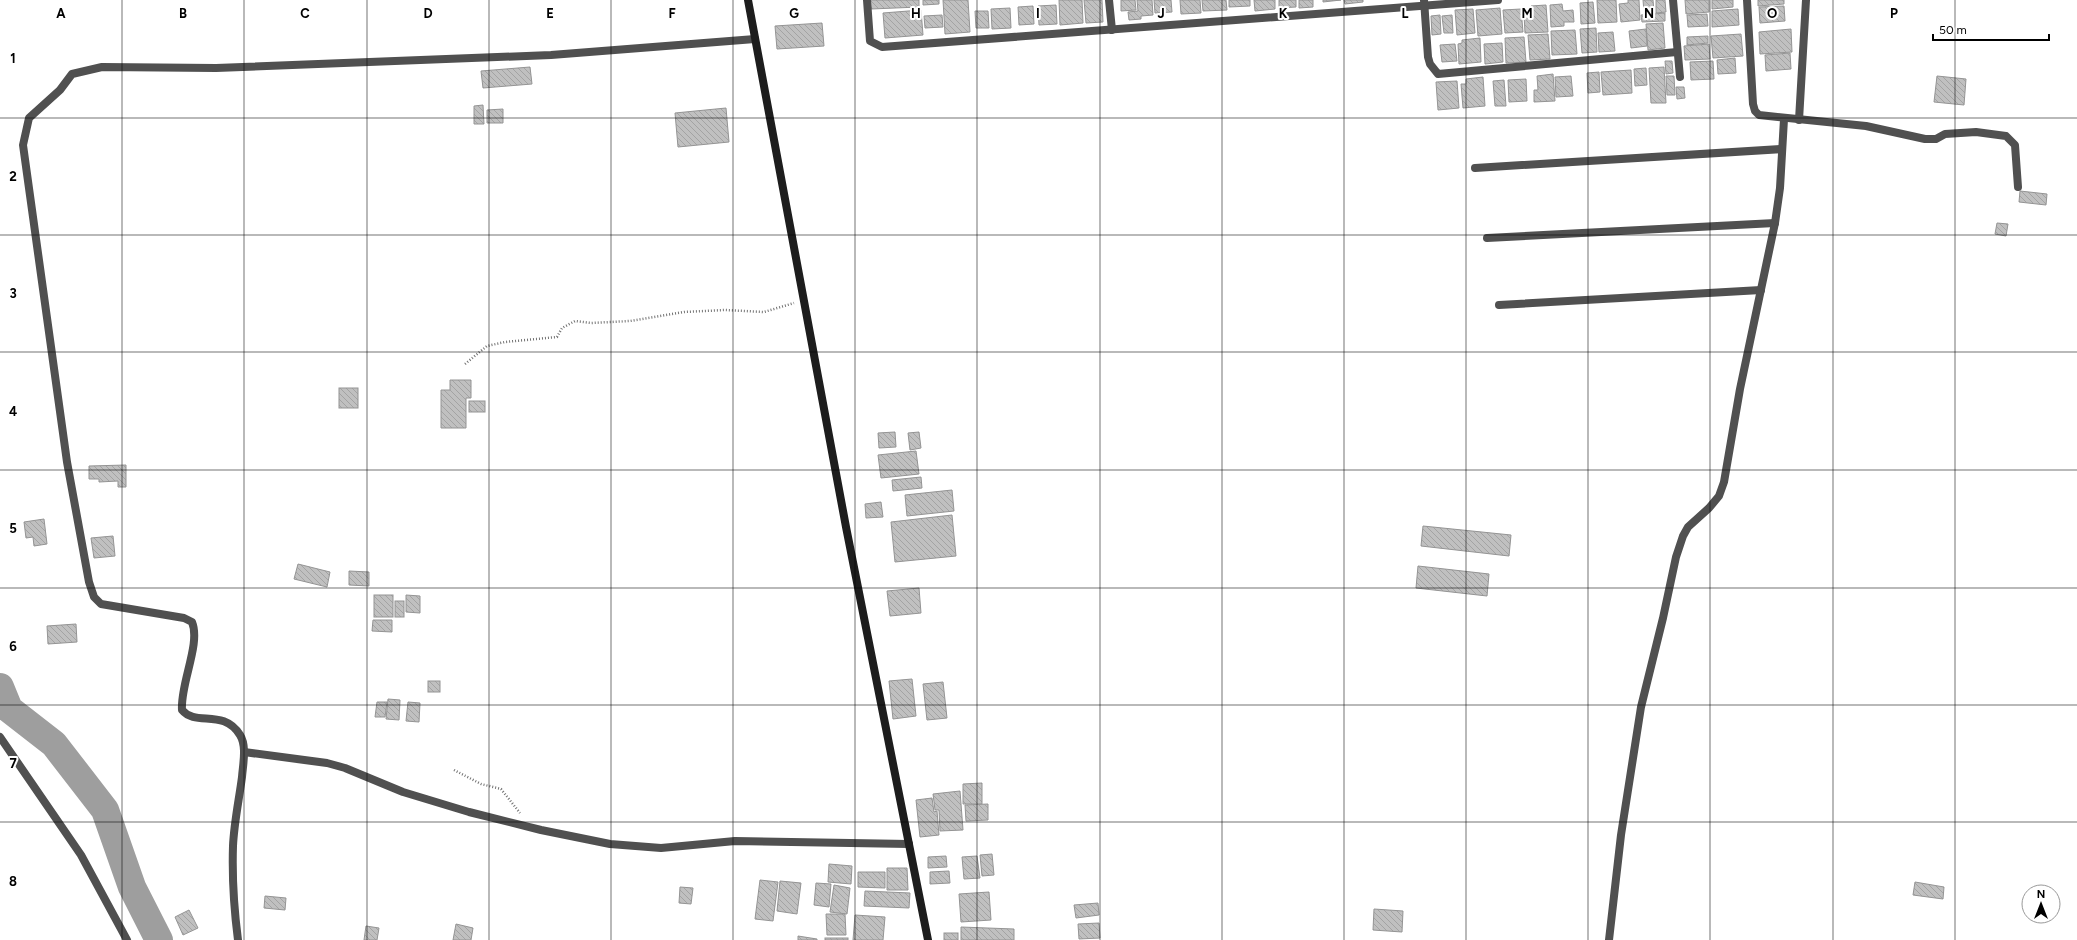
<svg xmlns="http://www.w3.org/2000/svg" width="2077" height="940" font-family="Figtree,sans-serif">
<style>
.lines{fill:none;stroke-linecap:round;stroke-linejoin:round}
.river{stroke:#9e9e9e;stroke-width:28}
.building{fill:url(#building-back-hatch);stroke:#949494}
.path{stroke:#727272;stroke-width:2.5;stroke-dasharray:1 2;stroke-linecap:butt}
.street{stroke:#505050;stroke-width:8}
.secondary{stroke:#1d1d1d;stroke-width:8}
.grid{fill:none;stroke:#000;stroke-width:1;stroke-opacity:0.55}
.grid-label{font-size:13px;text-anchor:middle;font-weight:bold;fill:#000;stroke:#fff;stroke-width:4;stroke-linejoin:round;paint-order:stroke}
</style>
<defs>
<pattern id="building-back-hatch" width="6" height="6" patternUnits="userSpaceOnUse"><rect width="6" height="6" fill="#c0c0c0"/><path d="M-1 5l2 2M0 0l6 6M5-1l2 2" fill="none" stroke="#a3a3a3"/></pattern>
</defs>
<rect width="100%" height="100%" fill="#fff"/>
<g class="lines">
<polyline class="river" points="0,687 9,709 54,744 105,810 132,887 159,940"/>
</g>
<g class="building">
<polygon points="870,0 919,0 919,7 871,9"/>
<polygon points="923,0 939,0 939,4 923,5"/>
<polygon points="943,0 968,0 970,32 945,34"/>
<polygon points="1059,0 1082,0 1083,23 1060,25"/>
<polygon points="1084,0 1102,0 1103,22 1086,23"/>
<polygon points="1121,0 1135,0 1136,10 1121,11"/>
<polygon points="1137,0 1152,0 1153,15 1141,16 1141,19 1129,20 1128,12 1138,11"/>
<polygon points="1154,0 1171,0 1172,12 1155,13"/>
<polygon points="1180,0 1200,0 1201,13 1181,14"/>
<polygon points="1202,0 1226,0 1227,10 1203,11"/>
<polygon points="1229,0 1250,0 1250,6 1229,7"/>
<polygon points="1254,0 1275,0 1275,9 1255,11"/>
<polygon points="1279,0 1296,0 1296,7 1279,8"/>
<polygon points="1299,0 1313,0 1313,7 1299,8"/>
<polygon points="1323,0 1341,0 1323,2"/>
<polygon points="1344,0 1363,0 1363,2 1345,4"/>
<polygon points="1597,0 1616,0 1617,22 1598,23"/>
<polygon points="1628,0 1639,0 1640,20 1621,22 1619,4 1628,3"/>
<polygon points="1643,0 1653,0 1654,11 1644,12"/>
<polygon points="1656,0 1665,0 1666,12 1656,13"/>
<polygon points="1685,0 1709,0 1709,12 1686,14"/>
<polygon points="1712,0 1733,0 1733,7 1712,9"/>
<polygon points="1758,0 1784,0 1784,4 1758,6"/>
<polygon points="1593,2 1595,23 1581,24 1580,3"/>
<polygon points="1562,4 1563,11 1573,10 1574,22 1564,22 1564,26 1551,27 1550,5"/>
<polygon points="1056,5 1057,24 1039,25 1038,6"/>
<polygon points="1546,5 1548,32 1525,33 1524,14 1532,14 1531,6"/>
<polygon points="1033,6 1034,24 1019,25 1018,7"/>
<polygon points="1784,6 1785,21 1760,23 1759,7"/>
<polygon points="1010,8 1011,28 992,29 991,9"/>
<polygon points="1500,8 1502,34 1478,36 1476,10"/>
<polygon points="1473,9 1475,33 1457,35 1455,10"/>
<polygon points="1521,9 1523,32 1505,33 1503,10"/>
<polygon points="1738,9 1739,25 1712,27 1712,11"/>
<polygon points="921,10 923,35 885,38 883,13"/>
<polygon points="975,11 988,11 989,28 976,28"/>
<polygon points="1665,13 1665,21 1642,22 1641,15"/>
<polygon points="1707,14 1708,26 1688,27 1687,15"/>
<polygon points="942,15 943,27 925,28 924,16"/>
<polygon points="1440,15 1441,34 1432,35 1431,16"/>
<polygon points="1452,15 1453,33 1444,33 1442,16"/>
<polygon points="822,23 824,46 777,49 775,26"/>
<polygon points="1663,23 1665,48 1648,50 1646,24"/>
<polygon points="1596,28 1597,52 1582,53 1580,29"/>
<polygon points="1646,29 1647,46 1631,48 1629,31"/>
<polygon points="1791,29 1792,52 1760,54 1759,32"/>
<polygon points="1575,30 1577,54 1552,55 1551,31"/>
<polygon points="1613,32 1615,51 1599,52 1598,33"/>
<polygon points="1548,34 1550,59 1530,60 1528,35"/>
<polygon points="1741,34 1743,56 1713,58 1711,36"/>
<polygon points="1708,36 1708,43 1687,45 1687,37"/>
<polygon points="1524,37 1526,62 1506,63 1505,38"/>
<polygon points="1480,38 1481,62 1459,64 1458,44 1462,43 1462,40"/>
<polygon points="1502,43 1503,62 1485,64 1484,44"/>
<polygon points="1455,44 1457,61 1442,62 1440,45"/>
<polygon points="1709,44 1710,59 1685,60 1684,46"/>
<polygon points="1790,53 1791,69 1766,71 1765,55"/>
<polygon points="1735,58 1736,73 1718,74 1717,60"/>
<polygon points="1665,61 1672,61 1673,73 1666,74"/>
<polygon points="1713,61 1714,79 1691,80 1690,62"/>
<polygon points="530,67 532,84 483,88 481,71"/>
<polygon points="1664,67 1666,103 1651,103 1649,68"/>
<polygon points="1646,68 1647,85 1635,86 1634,69"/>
<polygon points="1631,70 1632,93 1603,95 1601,72"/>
<polygon points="1599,72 1600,92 1588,93 1587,73"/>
<polygon points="1553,74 1555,101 1534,102 1534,90 1538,90 1537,76"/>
<polygon points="1571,76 1573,96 1556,97 1555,77"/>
<polygon points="1666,76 1674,76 1675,95 1667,95"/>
<polygon points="1937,76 1966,79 1964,105 1934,102"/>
<polygon points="1483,77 1485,106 1463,108 1461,84 1466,84 1466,79"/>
<polygon points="1526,79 1527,101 1509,102 1508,80"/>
<polygon points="1504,80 1506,106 1495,106 1493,81"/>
<polygon points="1457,81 1459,108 1438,110 1436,82"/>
<polygon points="1676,87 1684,87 1685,98 1677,99"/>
<polygon points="483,105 484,124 474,124 474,106"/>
<polygon points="726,108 729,142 678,147 675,113"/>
<polygon points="503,109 503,123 487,123 487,110"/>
<polygon points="2020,191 2047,194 2046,205 2019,202"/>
<polygon points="1997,223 2008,224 2006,236 1995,234"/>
<polygon points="450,380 471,380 471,398 466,398 466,428 441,428 441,390 450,390"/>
<rect x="339" y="388" width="19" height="20"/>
<rect x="469" y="401" width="16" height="11"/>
<polygon points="895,432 896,447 879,448 878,433"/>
<polygon points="919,432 921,448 910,450 908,433"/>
<polygon points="916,451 919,474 881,478 878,455"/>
<polygon points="126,465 126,487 118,487 118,481 99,482 99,479 89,479 89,466"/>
<polygon points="921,477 922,488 893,491 892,480"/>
<polygon points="952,490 954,511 907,516 905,495"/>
<polygon points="881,502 883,517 866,518 865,504"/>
<polygon points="952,515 956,556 895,562 891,522"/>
<polygon points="44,519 47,544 34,546 33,537 26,538 24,522"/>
<polygon points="1423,526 1511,535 1509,556 1421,546"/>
<polygon points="113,536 115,556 94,558 91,538"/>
<polygon points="298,564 330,572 327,587 294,579"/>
<polygon points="1418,566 1489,574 1487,596 1416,588"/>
<polygon points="349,571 369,572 369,586 349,585"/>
<polygon points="919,588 921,613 890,616 887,591"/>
<rect x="374" y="595" width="19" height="22"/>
<polygon points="406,595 420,596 420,613 406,612"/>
<rect x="395" y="601" width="9" height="16"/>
<polygon points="373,620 392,620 392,632 372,631"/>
<polygon points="76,624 77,642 48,644 47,626"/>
<polygon points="912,679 916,716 893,719 889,681"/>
<rect x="428" y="681" width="12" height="11"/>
<polygon points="943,682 947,718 927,720 923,684"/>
<polygon points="388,699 400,700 399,720 386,719"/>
<polygon points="377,702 387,702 385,717 375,717"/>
<polygon points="408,702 420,703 419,722 406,721"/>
<polygon points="982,783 982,804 963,804 963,784"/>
<polygon points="960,791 963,830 940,831 939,810 935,810 933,794"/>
<polygon points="932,798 934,812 937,811 939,835 920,837 916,800"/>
<polygon points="988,804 988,820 966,821 965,805"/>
<polygon points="992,854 994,875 982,876 980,855"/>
<polygon points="946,856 947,867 928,868 928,857"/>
<polygon points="977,856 980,878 964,879 962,857"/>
<polygon points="829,864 852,866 851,884 828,882"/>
<polygon points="887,868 907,868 908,890 887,890"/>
<polygon points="949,871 950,883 930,884 930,872"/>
<polygon points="858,872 885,872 885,888 858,887"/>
<polygon points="760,880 778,882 773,921 755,919"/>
<polygon points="780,881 801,883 797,914 777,911"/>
<polygon points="1915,882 1944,887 1943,899 1913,895"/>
<polygon points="816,883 831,884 829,907 814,905"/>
<polygon points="834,885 850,888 847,914 830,912"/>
<polygon points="680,887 693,888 691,904 679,903"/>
<polygon points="865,891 910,893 909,908 864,906"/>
<polygon points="989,892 991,920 961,922 959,894"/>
<polygon points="265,896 286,898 285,910 264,908"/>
<polygon points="1098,903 1099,915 1076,918 1074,905"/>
<polygon points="1374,909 1403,911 1402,932 1373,930"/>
<polygon points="189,910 198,928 183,935 175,917"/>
<polygon points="826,914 845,914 846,935 827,935"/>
<polygon points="855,915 885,917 883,940 853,940"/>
<polygon points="1099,923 1100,938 1079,939 1078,924"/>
<polygon points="456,924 473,928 471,940 453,940"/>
<polygon points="366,926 379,928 377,940 364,940"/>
<polygon points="961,927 1014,929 1014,940 961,940"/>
<rect x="944" y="933" width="14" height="7"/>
<polygon points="798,936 817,939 817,940 798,940"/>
<rect x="825" y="938" width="23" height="2"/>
</g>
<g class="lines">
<g class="path">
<polyline points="465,364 487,346 505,342 557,337 562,328 575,321 591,323 630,321 684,312 725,310 764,312 794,303"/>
<polyline points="454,770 481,784 501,789 520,813"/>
</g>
<g class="street">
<polyline points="867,0 870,41 882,47 1498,0"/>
<polyline points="1109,0 1112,30"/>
<polyline points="1424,0 1428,57 1430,64 1438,74 1677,52"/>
<polyline points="1673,0 1680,77"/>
<polyline points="1747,0 1753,104 1755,111 1759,115 1866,126 1925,139 1936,139 1945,134 1976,132 2006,136 2015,145 2018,187"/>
<polyline points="1799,120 1806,0"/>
<polyline points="1475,168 1782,149"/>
<polyline points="1487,238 1775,223"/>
<polyline points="1499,305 1761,290"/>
<polyline points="0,737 81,855 127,940"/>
<polyline points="244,752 327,763 345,768 403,792 469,812 541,830 610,844 661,848 735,841 909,844"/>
<path d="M238,940C234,909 232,877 233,846C234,823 239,800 242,777C243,764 247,746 240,735C223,708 196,727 182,710C180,684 201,644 192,622L184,618L101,604L94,597L89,582L67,462L23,145L29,118L60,90L72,74L102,67L216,68L551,55L755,39"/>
<polyline points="1609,940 1621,835 1641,707 1663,618 1676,557 1683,536 1688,527 1709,508 1719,496 1724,482 1740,389 1775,223 1780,188 1784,119"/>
</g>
<polyline class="secondary" points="748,0 846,527 928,940"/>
</g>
<path class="grid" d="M122,0V940M244,0V940M367,0V940M489,0V940M611,0V940M733,0V940M855,0V940M977,0V940M1100,0V940M1222,0V940M1344,0V940M1466,0V940M1588,0V940M1710,0V940M1833,0V940M1955,0V940M0,118H2077M0,235H2077M0,352H2077M0,470H2077M0,588H2077M0,705H2077M0,822H2077"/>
<g class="grid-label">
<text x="61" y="18">A</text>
<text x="183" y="18">B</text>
<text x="305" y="18">C</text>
<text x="428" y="18">D</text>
<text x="550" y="18">E</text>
<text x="672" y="18">F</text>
<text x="794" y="18">G</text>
<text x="916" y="18">H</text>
<text x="1038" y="18">I</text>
<text x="1161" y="18">J</text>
<text x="1283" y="18">K</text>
<text x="1405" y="18">L</text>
<text x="1527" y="18">M</text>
<text x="1649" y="18">N</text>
<text x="1772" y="18">O</text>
<text x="1894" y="18">P</text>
<text x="13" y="63">1</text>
<text x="13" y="181">2</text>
<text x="13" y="298">3</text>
<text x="13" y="416">4</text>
<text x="13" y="533">5</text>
<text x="13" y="651">6</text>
<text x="13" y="768">7</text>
<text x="13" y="886">8</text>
</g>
<g transform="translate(2041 904)"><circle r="19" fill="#ffffff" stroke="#999999"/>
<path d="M0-3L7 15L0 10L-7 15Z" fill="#000000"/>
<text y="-6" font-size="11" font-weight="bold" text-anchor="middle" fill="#000000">N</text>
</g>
<path d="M1933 34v6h116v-6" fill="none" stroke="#000000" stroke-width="2"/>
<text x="1939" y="34" font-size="12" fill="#000000" stroke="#ffffff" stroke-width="3" paint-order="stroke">50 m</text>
</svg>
